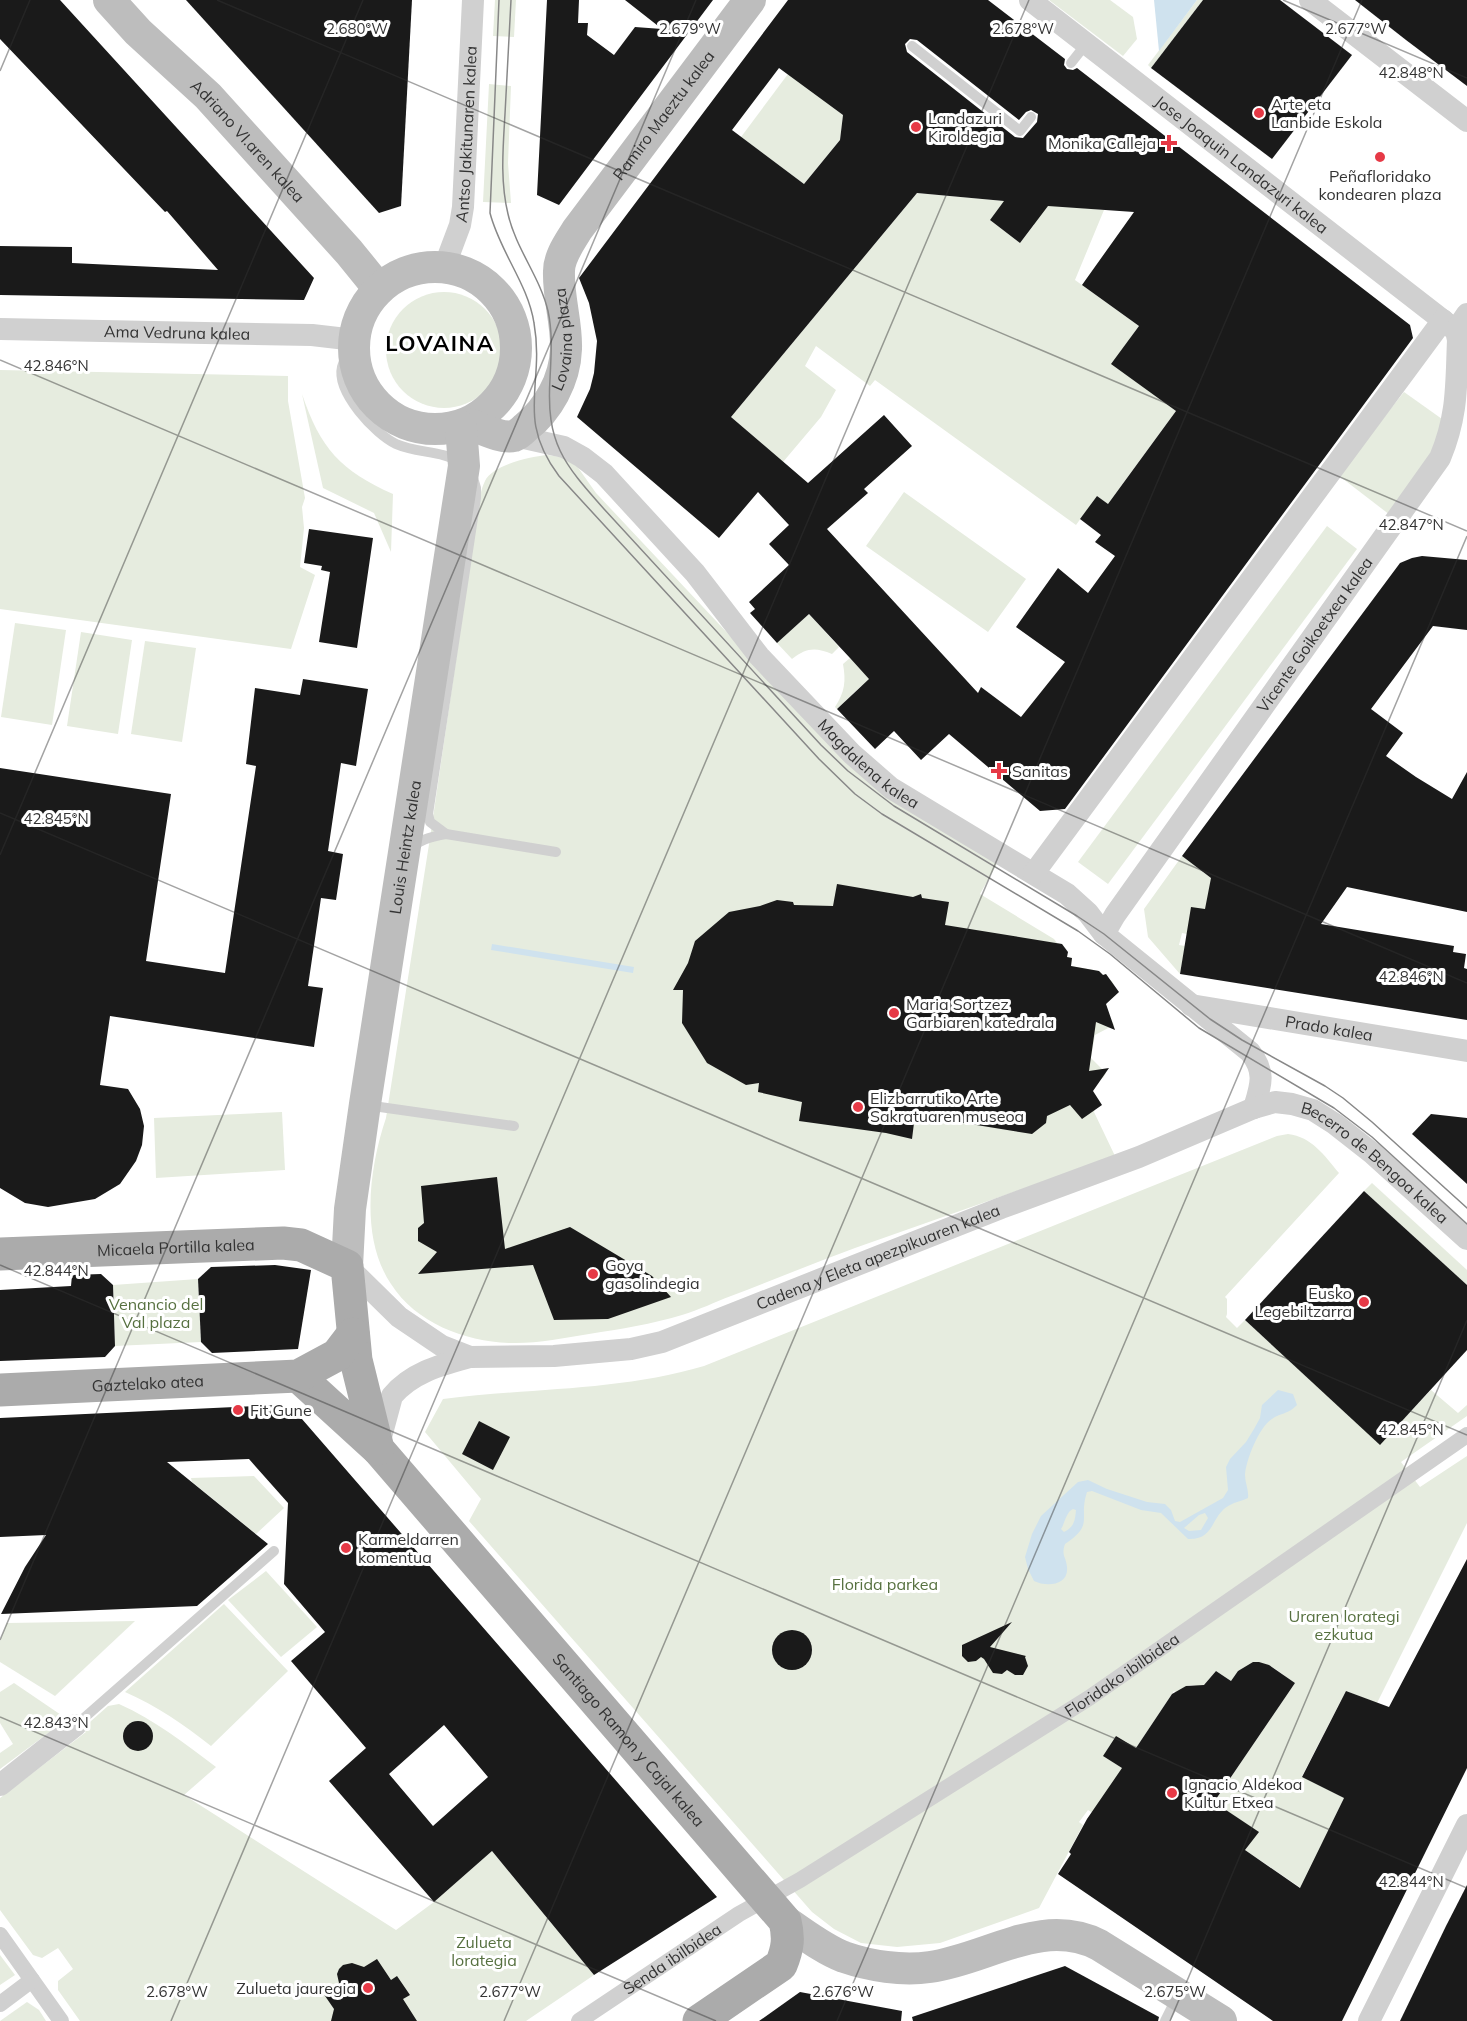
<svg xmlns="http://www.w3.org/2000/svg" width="1467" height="2021" font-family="Mulish,sans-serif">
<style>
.green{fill:#e6ecdf;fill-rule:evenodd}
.water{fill:#cfe2ee;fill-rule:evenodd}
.building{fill:#1a1a1a;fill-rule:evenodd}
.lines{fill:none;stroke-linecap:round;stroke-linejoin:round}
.service{stroke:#d0d0d0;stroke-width:10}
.pedestrian{stroke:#d0d0d0;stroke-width:16}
.minor{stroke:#d0d0d0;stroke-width:22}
.secondary{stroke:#bdbdbd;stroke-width:32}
.primary{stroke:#ababab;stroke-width:33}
.tram{stroke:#888;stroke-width:1.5}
.ticks{fill:none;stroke:#333;stroke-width:1.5;stroke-opacity:0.45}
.poi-dot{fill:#e63946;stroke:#fff;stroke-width:2}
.labels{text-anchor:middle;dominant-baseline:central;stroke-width:6;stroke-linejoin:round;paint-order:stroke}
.poi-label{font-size:16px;fill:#333;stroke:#fff;text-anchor:start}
.street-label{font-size:16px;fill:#333;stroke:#fff}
.park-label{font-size:16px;fill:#56703f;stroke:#fff}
.district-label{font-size:22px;font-weight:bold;letter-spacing:1.5px;fill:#000;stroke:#fff}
.ticks-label{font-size:15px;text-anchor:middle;fill:#333;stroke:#fff;stroke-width:6;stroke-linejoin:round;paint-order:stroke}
</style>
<rect width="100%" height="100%" fill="#fff"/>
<g class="green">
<polygon points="495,0 516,0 514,37 493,36"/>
<polygon points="1049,0 1110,0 1133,17 1137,39 1123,56"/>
<polygon points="1197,0 1203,0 1151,68 1148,65"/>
<polygon points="788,74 843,115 840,140 804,184 741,137"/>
<polygon points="489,84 511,86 508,163 511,203 483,202"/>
<path d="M917,193L1104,210L1075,280L1139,326L1112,364L1176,411L1108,504L1097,496L1076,525L875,380L870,386L816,346L805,366L836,390L821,417L783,462L731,417ZM1003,203L1034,225L1020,243L990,220Z"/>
<circle cx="444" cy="350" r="58"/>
<polygon points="0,370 288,376 288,401 305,498 302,507 304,528 300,567 315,575 291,649 0,609"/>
<polygon points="1404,392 1442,419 1435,448 1390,515 1338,475"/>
<path d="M302,394C320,448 341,471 393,494L391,552L374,513L323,488Z"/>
<path d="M548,455L572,459L596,493L838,751L998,862L980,894L1054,939L1057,943L1062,944L1067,957L1072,958L1071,966L1099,971L1103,975L1106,974L1109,980L1112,981L1118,993L1104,1000L1109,1018L1111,1019L1114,1025L1095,1035L1091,1058L1106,1073L1103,1078L1100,1077L1089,1093L1101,1104L1095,1109L1094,1112L1115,1156C1029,1187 942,1217 855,1248C814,1263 773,1280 731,1296C715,1302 699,1310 682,1315C652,1324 621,1329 589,1334C563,1338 536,1344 509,1343C464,1341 416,1323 391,1284C360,1238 369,1168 386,1118L430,838L476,523C478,510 479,493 485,481C492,465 532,456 548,455Z"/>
<polygon points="904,492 1026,579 988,632 866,546"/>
<polygon points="1327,526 1357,549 1108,884 1078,862"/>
<path d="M809,614L839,647L832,654C815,647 806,648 792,659L777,643Z"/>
<polygon points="15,623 66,630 52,725 1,717"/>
<polygon points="81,632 132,640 118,734 67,726"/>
<polygon points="145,641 196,648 182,742 131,734"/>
<path d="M850,658L875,685L861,686L837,709L835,707C845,692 846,681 843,664Z"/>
<polygon points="1182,856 1211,878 1287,888 1187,934 1182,933 1179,945 1185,946 1180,974 1148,937 1144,909"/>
<polygon points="282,1112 285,1170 156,1178 154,1118"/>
<path d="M1288,1134C1312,1137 1324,1155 1339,1173L1225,1297L1227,1299V1314L1226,1317L1237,1328L1245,1320L1380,1444L1431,1390L1458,1413L1467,1405V1416L1401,1462L1420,1487L1467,1456V1523L1377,1703L1346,1691L1302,1776L1344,1798L1301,1888L1245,1850L1258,1832L1214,1802L1295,1683C1276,1671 1261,1652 1242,1671L1239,1670L1231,1681L1216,1671L1202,1688C1193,1683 1184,1685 1177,1693L1174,1691L1136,1748L1115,1738L1105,1753V1757L1122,1768L1126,1834L1088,1810L1079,1822L1083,1825L1039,1908L940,1943L897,1947L861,1943L834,1929L812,1912L469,1521L481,1499L425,1432L443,1399C530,1388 620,1391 704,1366L1277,1136Z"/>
<polygon points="1372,1183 1467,1270 1467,1285 1364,1191"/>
<polygon points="198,1279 201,1342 115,1346 113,1285"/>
<polygon points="254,1476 284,1508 256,1534 192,1482 191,1478"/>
<polygon points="266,1571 317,1627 281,1657 228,1600"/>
<path d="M224,1604L288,1671L211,1746C183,1724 157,1706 125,1692Z"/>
<polygon points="135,1621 55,1696 0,1662 0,1641 7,1623"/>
<polygon points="14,1683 67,1719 0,1769 0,1753 13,1744 0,1723 0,1692"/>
<path d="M119,1704C155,1720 184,1743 216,1767L184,1795L396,1930L434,1902L492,1851L594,1975L526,2021H80L58,1990V1981L73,1969L58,1948L42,1958L33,1955L0,1910V1798L86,1732L82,1729L108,1706Z"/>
<polygon points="0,1955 15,1975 0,1985"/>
<polygon points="27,2002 39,2010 46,2021 0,2021"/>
</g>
<g class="water">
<polygon points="1154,0 1197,0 1159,51"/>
<polygon points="492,944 634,967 633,973 491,950"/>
<path d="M1278,1390L1293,1394L1297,1405C1287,1415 1282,1412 1272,1419C1259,1427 1246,1460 1245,1475C1245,1483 1249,1490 1248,1498C1242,1501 1235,1502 1230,1505C1210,1515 1216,1540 1188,1539L1161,1513L1141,1510L1092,1491L1087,1492C1078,1519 1095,1524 1065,1544C1061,1556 1066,1556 1067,1567C1069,1586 1046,1587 1034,1581L1028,1569L1025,1557L1032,1534L1041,1516L1078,1482L1088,1480L1107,1489L1147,1502L1165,1504L1171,1510L1175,1521L1180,1522L1223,1498L1228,1490L1226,1467L1230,1459L1246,1442L1254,1429L1260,1418L1262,1405ZM1073,1509L1076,1510C1075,1521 1074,1527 1064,1532L1061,1529C1065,1523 1066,1512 1073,1509ZM1205,1513L1208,1518L1201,1530L1189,1531L1184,1528L1199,1515Z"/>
</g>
<g class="building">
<polygon points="0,0 60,0 314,278 304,300 0,295 0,246 72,247 72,263 218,270 167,211 165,212 0,39"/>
<polygon points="186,0 412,0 401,206 379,213"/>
<polygon points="547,0 579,0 578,23 588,23 587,35 614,55 635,27 662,29 625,0 713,0 559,205 537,195"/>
<path d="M788,0H988L1065,59L1064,65L1067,69L1073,70L1077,68L1410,325L1413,338L1065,809L1040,811L949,734L921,760L894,731L875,749L837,709L869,679L850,658L809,614L777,643L750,613L755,609L749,602L789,565L769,544L789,525L758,492L719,538L577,417L590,389L594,373L597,341L589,303L579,278ZM910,39L917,40L1019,120L1026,112L1031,110L1038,114L1037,122L1023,138L1015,137L907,52L905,44ZM779,68L843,115L840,140L804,184L732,130ZM917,193L1004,201L990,220L1020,243L1048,206L1134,212L1082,285L1139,326L1111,364L1176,411L1108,504L1097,496L1080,519L1101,535L1095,542L1115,556L1088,593L1058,568L1016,627L1065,662L1021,717L981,687L978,693L827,529L868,493L864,489L912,446L884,415L808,483L731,417Z"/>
<polygon points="1203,0 1280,0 1352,55 1272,159 1151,68"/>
<polygon points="1355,0 1467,0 1467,86 1406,40"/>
<polygon points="309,529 373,538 357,648 319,642 330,572 321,570 322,566 304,563"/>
<polygon points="1422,556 1467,560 1467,630 1433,626 1371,709 1403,733 1386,756 1416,777 1452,799 1467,772 1467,912 1347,887 1321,924 1454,946 1453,952 1466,954 1464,968 1467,969 1467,1020 1180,974 1191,907 1205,909 1211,878 1182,856 1400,563 1412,558"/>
<polygon points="303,679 368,689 356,766 341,763 328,851 343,854 336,900 321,898 308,986 323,988 314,1047 110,1016 100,1085 128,1089 140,1109 144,1126 142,1145 136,1161 120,1184 95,1199 48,1207 25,1203 0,1188 0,768 171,794 146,961 225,973 256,766 246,764 255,688 300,695"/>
<polygon points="837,884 913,897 921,894 922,898 949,902 945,925 1062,944 1068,952 1067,957 1072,958 1071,966 1099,971 1103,975 1106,974 1119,992 1106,1004 1115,1030 1096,1022 1089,1071 1109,1068 1093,1091 1102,1105 1082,1119 1070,1105 1047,1116 1046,1123 1032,1134 915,1115 912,1139 886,1133 799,1121 802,1102 758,1092 759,1083 746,1085 707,1063 682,1023 683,990 673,990 688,963 695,941 729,912 760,906 777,900 793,902 794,905 833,906"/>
<polygon points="1431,1114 1467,1118 1467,1184 1412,1134"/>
<polygon points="497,1177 505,1249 570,1227 652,1276 671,1297 608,1319 554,1320 533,1265 418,1274 437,1252 418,1241 418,1228 424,1223 421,1186"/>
<polygon points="1364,1191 1467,1285 1467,1350 1380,1445 1245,1320"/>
<polygon points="275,1265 311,1270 298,1349 212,1353 201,1342 198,1279 211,1267"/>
<polygon points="101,1274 113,1285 115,1346 105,1357 0,1361 0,1290 71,1286 72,1275"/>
<path d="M278,1405L295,1411L717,1897L594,1975L492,1851L434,1902L329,1781L366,1748L291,1661L325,1632L284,1584L288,1503L249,1459L167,1462L268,1544L197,1606L1,1614L25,1567L46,1535L0,1537V1418ZM444,1725L488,1777L433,1826L389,1774Z"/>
<polygon points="479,1421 510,1437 493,1470 462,1454"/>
<polygon points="1467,1559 1467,1768 1342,2021 1273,2021 1058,1874 1071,1854 1069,1852 1087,1819 1122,1768 1103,1756 1116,1736 1136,1748 1172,1694 1186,1686 1204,1685 1216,1671 1231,1681 1238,1671 1253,1662 1259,1662 1269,1665 1295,1683 1214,1802 1259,1832 1245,1850 1300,1888 1344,1798 1302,1777 1346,1691 1389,1707"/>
<polygon points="1012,1622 990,1647 1026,1656 1025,1657 1028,1666 1023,1675 1015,1675 1007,1670 1002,1674 993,1673 984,1659 981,1657 976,1661 968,1662 962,1656 962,1645"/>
<circle cx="792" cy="1650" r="20"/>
<circle cx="138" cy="1736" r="15"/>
<polygon points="1467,1885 1467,2021 1400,2021 1446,1926"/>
<polygon points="377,1959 391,1980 397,1976 410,1995 403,1999 417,2021 331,2021 334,2009 323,1993 339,1983 337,1974 339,1969 343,1965 352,1963 364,1967"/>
<polygon points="1065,1966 1159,2017 1158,2021 913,2021 912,2017"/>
<polygon points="800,1992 902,2011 901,2021 759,2021"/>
</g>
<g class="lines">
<g class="service">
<polyline points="912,46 1020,131 1031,117"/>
<polyline points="1071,63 1086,44"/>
<path d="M355,348C349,354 344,359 342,367C336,392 375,434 396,444C416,453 444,451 459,462"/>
<polyline points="446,834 430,822 428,814 476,498 476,488 473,478"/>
<path d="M411,848C420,839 434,836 446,834L556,852"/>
<polyline points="366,1105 514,1126"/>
<polyline points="76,1725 274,1551"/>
<polyline points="1165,2021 1177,1997"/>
</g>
<g class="pedestrian">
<polyline points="0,1935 61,2021"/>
<polyline points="0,2004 32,1980"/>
<path id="s1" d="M579,2021L739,1914L800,1880L1089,1698L1467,1435"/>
</g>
<g class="minor">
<path id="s2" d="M1030,0L1454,329"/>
<polyline points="1310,0 1467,121"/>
<path id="s3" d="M445,265L460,225L463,207L473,0"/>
<path id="s4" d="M0,329L312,335L355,340"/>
<path id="s5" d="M515,436L564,447L582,457L604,474L695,573L759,656L852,754L891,788L1067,894L1088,913L1104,934L1250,1052C1266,1072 1261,1085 1254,1108"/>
<polyline points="1034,873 1443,320"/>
<path id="s6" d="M1104,934L1115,915L1440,458C1458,415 1456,385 1458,340L1456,330L1467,314"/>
<path id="s7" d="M1191,1005L1467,1051"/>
<path id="s8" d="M347,1266L399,1317L442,1346L470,1357L554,1356L631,1349L662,1342L1001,1208L1139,1157L1254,1108L1275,1102L1292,1104L1313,1110L1335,1124L1372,1153L1467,1239"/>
<path d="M379,1444L392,1396C412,1372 441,1365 470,1357"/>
<polyline points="0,1785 76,1725"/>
<polyline points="1369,2021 1467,1825"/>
</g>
<g class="secondary">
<path id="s9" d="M109,0L138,32L208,96L349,252L379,289"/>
<circle cx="435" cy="348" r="81"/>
<path id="s10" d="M469,424C481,428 501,439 514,436C517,435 522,431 525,428C548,410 565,380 566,349C567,323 558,298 559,271C559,256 570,242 577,230L750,0"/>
<path id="s11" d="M347,1266L350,1209L365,1104L464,466L461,427"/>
<path d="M785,1921C803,1933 823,1949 844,1957C870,1966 902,1971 930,1967C987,1959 1042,1916 1099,1945L1221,2021"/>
</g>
<g class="primary">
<path id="s12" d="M0,1254L283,1243L301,1245L347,1266L356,1360L378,1449L785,1921C789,1938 788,1948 781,1965L699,2021"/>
<polyline points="298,1376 378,1449"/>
<path id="s13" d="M0,1390L298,1376L337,1355L353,1334"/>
</g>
<g class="tram">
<path d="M499,0L490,213C500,252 528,284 534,323C545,385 515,418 559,476L819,759L855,794L882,814L1078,931L1110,954L1199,1028L1334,1108L1372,1137L1467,1224"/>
<path d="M511,0C509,38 507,76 505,114C503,148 500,181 508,214C516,249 540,277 548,311C553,334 551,356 550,379C546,443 563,463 604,509L821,745L848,771L894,806L1077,916L1104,934L1210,1019L1242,1040L1325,1086L1343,1098L1372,1122L1467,1208"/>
</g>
</g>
<path class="ticks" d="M217,0L1467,531M1283,0L1467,78M0,71L30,0M0,360L1467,983M0,813L1467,1435M0,855L363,0M0,1265L1467,1888M0,1640L696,0M0,1717L716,2021M171,2021L1029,0M504,2021L1362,0M837,2021L1467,536M1170,2021L1467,1320"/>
<g class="poi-dot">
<circle cx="1259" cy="113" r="6"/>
<circle cx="916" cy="127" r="6"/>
<path d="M1166 134h6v6h6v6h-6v6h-6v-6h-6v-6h6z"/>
<circle cx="1380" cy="157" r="6"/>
<path d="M996 762h6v6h6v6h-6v6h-6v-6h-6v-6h6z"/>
<circle cx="894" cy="1013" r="6"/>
<circle cx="858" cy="1107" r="6"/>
<circle cx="593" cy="1274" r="6"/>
<circle cx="1364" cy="1302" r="6"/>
<circle cx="238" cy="1410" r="6"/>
<circle cx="346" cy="1548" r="6"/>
<circle cx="1172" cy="1793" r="6"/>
<circle cx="368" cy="1988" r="6"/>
</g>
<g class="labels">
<g class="poi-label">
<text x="1271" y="104">Arte eta<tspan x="1271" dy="18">Lanbide Eskola</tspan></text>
<text x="928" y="118">Landazuri<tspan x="928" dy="18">Kiroldegia</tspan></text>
<text x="1156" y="143" text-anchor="end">Monika Calleja</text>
<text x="1380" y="176" text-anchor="middle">Peñafloridako<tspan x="1380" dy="18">kondearen plaza</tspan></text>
<text x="1012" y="771">Sanitas</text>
<text x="906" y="1004">Maria Sortzez<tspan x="906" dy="18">Garbiaren katedrala</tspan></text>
<text x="870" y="1098">Elizbarrutiko Arte<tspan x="870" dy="18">Sakratuaren museoa</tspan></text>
<text x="605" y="1265">Goya<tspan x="605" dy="18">gasolindegia</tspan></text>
<text x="1352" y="1293" text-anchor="end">Eusko<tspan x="1352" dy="18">Legebiltzarra</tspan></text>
<text x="250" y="1410">Fit Gune</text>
<text x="358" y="1539">Karmeldarren<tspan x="358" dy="18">komentua</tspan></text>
<text x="1184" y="1784">Ignacio Aldekoa<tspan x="1184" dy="18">Kultur Etxea</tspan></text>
<text x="356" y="1988" text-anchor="end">Zulueta jauregia</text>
</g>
<g class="street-label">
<text stroke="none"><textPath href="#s10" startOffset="420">Ramiro Maeztu kalea</textPath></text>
<text stroke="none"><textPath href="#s3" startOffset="134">Antso Jakitunaren kalea</textPath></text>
<text stroke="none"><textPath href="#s9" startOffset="198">Adriano VI.aren kalea</textPath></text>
<text stroke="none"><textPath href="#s2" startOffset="268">Jose Joaquin Landazuri kalea</textPath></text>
<text stroke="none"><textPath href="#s4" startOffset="177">Ama Vedruna kalea</textPath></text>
<text stroke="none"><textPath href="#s10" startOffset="162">Lovaina plaza</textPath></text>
<text stroke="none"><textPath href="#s6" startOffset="366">Vicente Goikoetxea kalea</textPath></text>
<text stroke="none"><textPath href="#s5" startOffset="492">Magdalena kalea</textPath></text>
<text stroke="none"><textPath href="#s11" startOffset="423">Louis Heintz kalea</textPath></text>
<text stroke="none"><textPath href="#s7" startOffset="140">Prado kalea</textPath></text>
<text stroke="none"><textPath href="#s8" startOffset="1126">Becerro de Bengoa kalea</textPath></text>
<text stroke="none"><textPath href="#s12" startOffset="176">Micaela Portilla kalea</textPath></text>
<text stroke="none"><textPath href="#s8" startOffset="580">Cadena y Eleta apezpikuaren kalea</textPath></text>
<text stroke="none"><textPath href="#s13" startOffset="148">Gaztelako atea</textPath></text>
<text stroke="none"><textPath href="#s1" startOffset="644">Floridako ibilbidea</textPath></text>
<text stroke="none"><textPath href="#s12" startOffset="922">Santiago Ramon y Cajal kalea</textPath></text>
<text stroke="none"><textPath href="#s1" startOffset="112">Senda ibilbidea</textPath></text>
</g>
<g class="park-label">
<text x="156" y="1304">Venancio del<tspan x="156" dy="18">Val plaza</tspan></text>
<text x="885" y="1584">Florida parkea</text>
<text x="1344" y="1616">Uraren lorategi<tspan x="1344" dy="18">ezkutua</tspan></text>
<text x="484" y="1942">Zulueta<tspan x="484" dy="18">lorategia</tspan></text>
</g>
<g class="district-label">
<text x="440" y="343">LOVAINA</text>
</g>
</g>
<g class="ticks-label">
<text x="357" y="34">2.680°W</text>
<text x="690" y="34">2.679°W</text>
<text x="1023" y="34">2.678°W</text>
<text x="1356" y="34">2.677°W</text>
<text x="1411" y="78">42.848°N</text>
<text x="56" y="371">42.846°N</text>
<text x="1411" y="530">42.847°N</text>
<text x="56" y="824">42.845°N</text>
<text x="1411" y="982">42.846°N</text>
<text x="56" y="1276">42.844°N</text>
<text x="1411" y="1435">42.845°N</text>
<text x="56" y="1728">42.843°N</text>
<text x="1411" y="1887">42.844°N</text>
<text x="177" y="1997">2.678°W</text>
<text x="510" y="1997">2.677°W</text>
<text x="843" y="1997">2.676°W</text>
<text x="1175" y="1997">2.675°W</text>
</g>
</svg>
